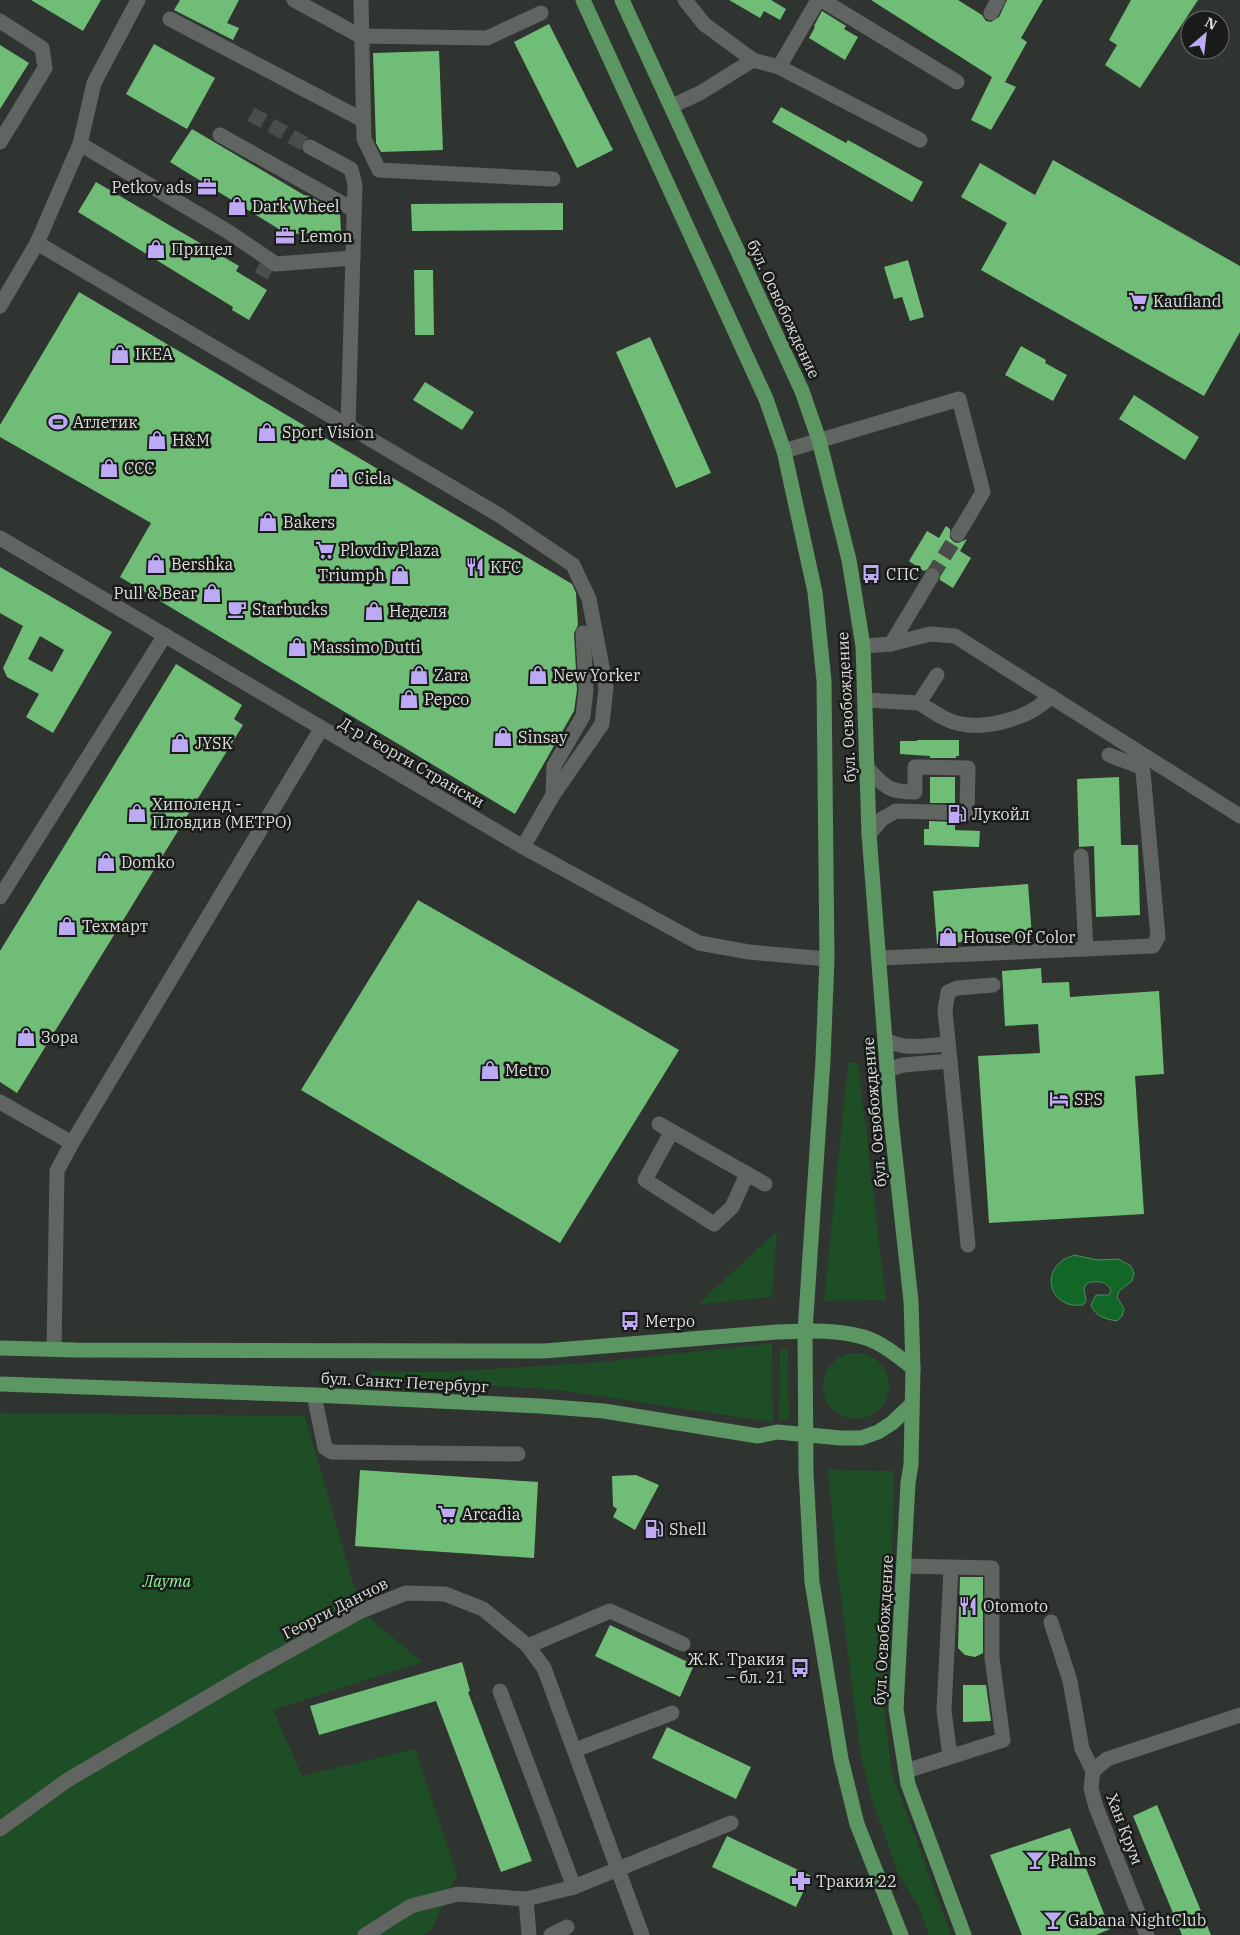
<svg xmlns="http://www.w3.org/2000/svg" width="1240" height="1935" font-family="'IBM Plex Serif',serif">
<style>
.green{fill:#1e4e25}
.water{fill:#126726;stroke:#4f8b5d}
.building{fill:#70bd78;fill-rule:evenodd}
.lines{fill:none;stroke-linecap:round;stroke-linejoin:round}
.minor-tunnel{stroke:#4a4e4a;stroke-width:15;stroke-dasharray:15 8;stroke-linecap:butt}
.minor{stroke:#616561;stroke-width:15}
.major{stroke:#5b9663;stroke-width:15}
.labels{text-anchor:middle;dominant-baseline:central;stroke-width:5;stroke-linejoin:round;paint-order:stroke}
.poi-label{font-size:16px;fill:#dddfdd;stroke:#191b19;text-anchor:start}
.street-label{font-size:16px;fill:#dddfdd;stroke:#191b19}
.park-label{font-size:16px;font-style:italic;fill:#91f69c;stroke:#191b19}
</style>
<rect width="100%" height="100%" fill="#303430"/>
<g class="green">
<polygon points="858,1062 886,1300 824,1301 848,1063"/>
<polygon points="777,1231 772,1297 698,1304"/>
<polygon points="772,1343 773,1422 559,1390 371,1378 371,1371 440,1372 602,1362"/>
<polygon points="788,1348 789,1418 779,1421 780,1351"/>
<circle cx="856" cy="1386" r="33"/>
<polygon points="0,1413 305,1416 361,1611 422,1662 273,1710 302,1776 415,1749 457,1875 431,1930 424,1935 0,1935"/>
<polygon points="828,1470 894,1471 891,1599 884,1708 891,1771 951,1935 929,1935 918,1906 898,1873 871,1796 861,1758 837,1567"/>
</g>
<path class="water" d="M1074,1255L1098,1260L1118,1259L1131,1266L1134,1273L1132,1281L1119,1291L1117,1297L1124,1309L1122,1316L1117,1321C1105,1319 1096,1317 1091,1305L1096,1295H1109L1111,1291C1107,1280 1096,1281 1087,1283L1084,1288L1086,1301L1083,1305C1052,1309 1040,1276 1063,1260C1066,1258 1070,1257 1074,1255Z"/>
<g class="building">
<polygon points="31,0 101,0 83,31"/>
<polygon points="180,0 239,0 227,23 239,28 233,40 174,10"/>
<polygon points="729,0 771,0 786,9 780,20 764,11 760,18"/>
<polygon points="871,0 958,0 982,15 986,21 991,22 999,17 1007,0 1043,0 1021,38 1027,42 1005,82 1016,87 991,130 971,120 992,77"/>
<polygon points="1131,0 1198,0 1140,88 1105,65 1117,45 1109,40"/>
<polygon points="822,11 846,26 844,29 858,37 845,60 809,38 815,27 814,26"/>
<polygon points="549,24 613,150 577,168 514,42"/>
<polygon points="154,44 215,78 187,129 126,94"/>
<polygon points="0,45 29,63 0,109"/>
<polygon points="439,51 443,150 381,152 376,143 373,53"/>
<polygon points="781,107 846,143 848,140 923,182 912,202 772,122"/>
<polygon points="192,129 304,195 309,196 340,213 341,232 287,234 170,162"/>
<polygon points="1053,160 1240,266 1240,332 1204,396 981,270 1007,223 961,197 980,163 1035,195"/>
<polygon points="96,182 239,266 236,271 267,290 249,320 232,310 233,307 78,212"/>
<polygon points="563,203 563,230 412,231 411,204"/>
<polygon points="908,260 924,317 910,321 902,297 894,299 884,267"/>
<polygon points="414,270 433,270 434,335 415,335"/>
<polygon points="79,292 572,584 576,593 578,625 574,633 577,690 574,711 515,814 120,577 151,523 0,437 0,425"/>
<polygon points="650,337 711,473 676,488 616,352"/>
<polygon points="1021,346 1046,360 1045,363 1067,375 1053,401 1005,375"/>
<polygon points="425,382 474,412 462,430 413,400"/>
<polygon points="1134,395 1199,437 1185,460 1119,419"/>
<polygon points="946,526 950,529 950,538 954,542 958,543 967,539 960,551 971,558 953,588 940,580 940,572 937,568 932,567 924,571 909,561 927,531 939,538"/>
<path d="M0,567L112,632L53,733L26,717L39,694L7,677L3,668L23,626L0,613ZM40,636L64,650L52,672L28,659Z"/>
<polygon points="176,664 242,705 234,719 243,725 17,1093 0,1082 0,951"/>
<polygon points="917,740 959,740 959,756 956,756 956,758 930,758 930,756 900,754 900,741 917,741"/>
<rect x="930" y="777" width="25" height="26"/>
<polygon points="1119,777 1121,845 1138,845 1140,915 1096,917 1094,846 1079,847 1077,779"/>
<polygon points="929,821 955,822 955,830 980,831 979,847 924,845 924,829 929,829"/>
<polygon points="1028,884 1032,937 937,944 933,891"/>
<polygon points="418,900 679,1050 560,1243 301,1090"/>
<polygon points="1041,968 1042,983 1069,982 1070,997 1159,991 1164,1074 1135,1076 1144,1214 989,1223 978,1056 1040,1053 1038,1024 1005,1026 1002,971"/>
<polygon points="360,1470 538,1482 534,1558 355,1546"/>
<polygon points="636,1475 659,1485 635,1530 613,1517 617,1509 613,1506 612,1476"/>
<polygon points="960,1577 983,1577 983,1653 975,1657 965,1655 958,1648"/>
<polygon points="610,1625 694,1665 680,1697 595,1656"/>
<polygon points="462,1662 470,1691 468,1692 532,1861 501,1872 436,1701 319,1735 310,1706"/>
<polygon points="963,1685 986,1685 991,1721 963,1722"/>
<polygon points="667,1727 751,1767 736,1799 652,1758"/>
<polygon points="1157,1805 1211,1935 1182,1935 1133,1816"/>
<polygon points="1070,1828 1110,1929 1096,1935 1022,1935 990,1855"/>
<polygon points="727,1836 811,1876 796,1907 712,1867"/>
</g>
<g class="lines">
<g class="minor-tunnel">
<polyline points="251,114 310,147"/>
<polyline points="261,276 270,260"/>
<polyline points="932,576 958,534"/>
</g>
<g class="minor">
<polyline points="294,0 360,36 487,38 541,13"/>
<polyline points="361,0 364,139 379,170 553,179"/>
<polyline points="685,0 704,24 753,60"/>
<polyline points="822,0 957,82"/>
<polyline points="991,13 998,0"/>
<polyline points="170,19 363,120"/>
<polyline points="0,21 42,48 45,68 0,142"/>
<polyline points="779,67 818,0"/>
<polyline points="672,106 700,93 753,60 779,67 920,140"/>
<polyline points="220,135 354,210"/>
<polyline points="80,144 227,231 276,264 353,258"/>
<polyline points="310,147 351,169 355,185 348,426"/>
<polyline points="37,243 499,515 573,565 589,599 606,688 602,724 553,795 523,847"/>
<polyline points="0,306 37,243 80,144 94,83 138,0"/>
<polyline points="784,451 959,399 983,492 958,534"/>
<polyline points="0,538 523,847 699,943 749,952 827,959"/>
<polyline points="891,644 930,634 955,636 1240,816"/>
<polyline points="863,646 891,644 932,576"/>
<polyline points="865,700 919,703 937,675"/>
<path d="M919,703C928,708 937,715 946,719C977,734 1028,720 1051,696"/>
<path d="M868,769C885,787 889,792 915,792V767L968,768L967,813L896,811L882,819L869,834"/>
<polyline points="553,795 554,766 583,716 586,690 583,633"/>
<polyline points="1081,856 1086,949"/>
<polyline points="0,897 165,635"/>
<polyline points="879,958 1153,946 1158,937 1143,772 1141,767 1109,755"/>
<path d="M885,1039C904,1051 927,1045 948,1044"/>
<polyline points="887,1070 903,1065 950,1061"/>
<polyline points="0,1102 72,1143"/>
<polyline points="659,1124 765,1184"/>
<polyline points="672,1131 645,1180 714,1224 732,1207 747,1174"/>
<polyline points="968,1245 945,1010 948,992 957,988 993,985"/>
<polyline points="54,1349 57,1171 72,1143 321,729"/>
<polyline points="314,1395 325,1448 332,1452 518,1454"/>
<polyline points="904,1566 992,1568 992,1658 1003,1740 906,1771"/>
<polyline points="1051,1622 1070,1681 1082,1749 1093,1771"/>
<polyline points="528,1646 610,1611 683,1644"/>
<polyline points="500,1691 574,1887"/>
<polyline points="575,1750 672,1713"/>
<polyline points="950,1756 944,1711 951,1568"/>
<polyline points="0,1829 66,1781 247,1674 361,1611 406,1593 445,1594 483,1609 528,1646 544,1668 642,1935"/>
<polyline points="526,1899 529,1935"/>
<polyline points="365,1935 411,1906 458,1894 526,1899 574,1887 731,1823"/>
<polyline points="551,1935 567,1927"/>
<polyline points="1147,1935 1096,1807 1091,1788 1093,1771 1107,1759 1240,1715"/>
</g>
<g class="major">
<polyline points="583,0 766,399 784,451 815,592 824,681 827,959 823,1060 805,1331 806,1472 812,1582 841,1759 857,1824 901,1935"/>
<polyline points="622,0 802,391 819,440 849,560 863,646 869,834 891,1119 911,1301 913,1368 911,1465 908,1483 896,1709 908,1784 964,1935"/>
<path d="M0,1348L76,1350L544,1351L777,1332C805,1331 836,1329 863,1337C881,1342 898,1356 913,1368"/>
<polyline points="0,1384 314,1395 540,1406 604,1411 758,1436 777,1432 841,1438 861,1438 878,1432 892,1423 911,1405"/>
</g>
</g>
<defs>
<g id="office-bare" transform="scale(1.5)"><path d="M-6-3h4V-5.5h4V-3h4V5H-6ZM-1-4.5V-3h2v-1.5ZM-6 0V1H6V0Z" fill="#bea9f5" stroke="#191b19" stroke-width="2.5" paint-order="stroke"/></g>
<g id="shop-bare" transform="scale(1.5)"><path d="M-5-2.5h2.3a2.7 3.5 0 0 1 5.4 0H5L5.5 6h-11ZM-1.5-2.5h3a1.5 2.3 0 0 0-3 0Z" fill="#bea9f5" stroke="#191b19" stroke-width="2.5" paint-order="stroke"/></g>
<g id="supermarket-bare" transform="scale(1.5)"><path d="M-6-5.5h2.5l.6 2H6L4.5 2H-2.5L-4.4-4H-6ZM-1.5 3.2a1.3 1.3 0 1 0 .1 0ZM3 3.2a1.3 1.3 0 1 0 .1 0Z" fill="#bea9f5" stroke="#191b19" stroke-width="2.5" paint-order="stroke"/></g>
<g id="stadium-bare" transform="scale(1.5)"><path d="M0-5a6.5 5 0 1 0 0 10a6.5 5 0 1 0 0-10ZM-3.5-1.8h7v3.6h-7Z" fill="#bea9f5" stroke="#191b19" stroke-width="2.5" paint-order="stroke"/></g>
<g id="restaurant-bare" transform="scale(1.5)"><path d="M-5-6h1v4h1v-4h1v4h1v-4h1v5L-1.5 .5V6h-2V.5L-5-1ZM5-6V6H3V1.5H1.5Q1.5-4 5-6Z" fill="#bea9f5" stroke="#191b19" stroke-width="2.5" paint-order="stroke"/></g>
<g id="bus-bare" transform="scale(1.5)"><path d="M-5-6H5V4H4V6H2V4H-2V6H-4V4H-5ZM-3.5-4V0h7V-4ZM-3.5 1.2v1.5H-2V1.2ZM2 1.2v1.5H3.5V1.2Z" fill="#bea9f5" stroke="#191b19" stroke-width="2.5" paint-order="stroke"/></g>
<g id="cafe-bare" transform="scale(1.5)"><path d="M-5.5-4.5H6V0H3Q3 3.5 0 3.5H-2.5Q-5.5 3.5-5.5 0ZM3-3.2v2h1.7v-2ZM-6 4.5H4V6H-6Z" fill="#bea9f5" stroke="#191b19" stroke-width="2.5" paint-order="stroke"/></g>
<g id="fuel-bare" transform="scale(1.5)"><path d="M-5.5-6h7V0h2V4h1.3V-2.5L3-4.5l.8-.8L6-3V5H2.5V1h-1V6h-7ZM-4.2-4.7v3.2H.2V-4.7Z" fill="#bea9f5" stroke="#191b19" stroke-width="2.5" paint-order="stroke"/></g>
<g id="hotel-bare" transform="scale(1.5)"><path d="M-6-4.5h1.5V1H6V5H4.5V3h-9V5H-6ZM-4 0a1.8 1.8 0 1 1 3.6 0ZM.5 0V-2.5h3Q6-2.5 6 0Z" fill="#bea9f5" stroke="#191b19" stroke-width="2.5" paint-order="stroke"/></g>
<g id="bar-bare" transform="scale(1.5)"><path d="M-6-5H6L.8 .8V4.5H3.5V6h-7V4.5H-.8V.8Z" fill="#bea9f5" stroke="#191b19" stroke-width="2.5" paint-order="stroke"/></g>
<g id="pharmacy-bare" transform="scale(1.5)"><path d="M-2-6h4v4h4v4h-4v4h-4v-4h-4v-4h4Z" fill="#bea9f5" stroke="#191b19" stroke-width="2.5" paint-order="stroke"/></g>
</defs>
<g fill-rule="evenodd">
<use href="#office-bare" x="207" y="187"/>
<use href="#shop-bare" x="237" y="206"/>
<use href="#office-bare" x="285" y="236"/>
<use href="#shop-bare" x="156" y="249"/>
<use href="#supermarket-bare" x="1138" y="301"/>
<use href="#shop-bare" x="120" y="354"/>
<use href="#stadium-bare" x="58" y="422"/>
<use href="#shop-bare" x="267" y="432"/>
<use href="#shop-bare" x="157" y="440"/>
<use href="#shop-bare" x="109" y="468"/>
<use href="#shop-bare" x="339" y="478"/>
<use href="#shop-bare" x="268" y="522"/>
<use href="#supermarket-bare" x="325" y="550"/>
<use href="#shop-bare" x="156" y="564"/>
<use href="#restaurant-bare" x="475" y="567"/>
<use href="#bus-bare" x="871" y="574"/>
<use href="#shop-bare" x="400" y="575"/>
<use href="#shop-bare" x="212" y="593"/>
<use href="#cafe-bare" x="237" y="609"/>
<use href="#shop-bare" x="374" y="611"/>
<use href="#shop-bare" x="297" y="647"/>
<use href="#shop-bare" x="419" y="675"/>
<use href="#shop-bare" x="538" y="675"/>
<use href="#shop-bare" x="409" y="699"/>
<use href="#shop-bare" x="503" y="737"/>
<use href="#shop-bare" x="180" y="743"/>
<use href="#shop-bare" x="137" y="813"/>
<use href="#fuel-bare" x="957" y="814"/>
<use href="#shop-bare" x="106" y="862"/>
<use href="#shop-bare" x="67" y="926"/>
<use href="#shop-bare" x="948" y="937"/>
<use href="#shop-bare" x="26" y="1037"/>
<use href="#shop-bare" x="490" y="1070"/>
<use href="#hotel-bare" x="1059" y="1099"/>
<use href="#bus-bare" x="630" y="1321"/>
<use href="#supermarket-bare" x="447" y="1514"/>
<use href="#fuel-bare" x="654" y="1529"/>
<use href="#restaurant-bare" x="968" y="1606"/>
<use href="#bus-bare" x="800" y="1668"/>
<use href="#bar-bare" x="1035" y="1860"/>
<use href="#pharmacy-bare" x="801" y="1881"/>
<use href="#bar-bare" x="1053" y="1920"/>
</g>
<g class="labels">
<g class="poi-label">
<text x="192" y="187" text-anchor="end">Petkov ads</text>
<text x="252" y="206">Dark Wheel</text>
<text x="300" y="236">Lemon</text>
<text x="171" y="249">Прицел</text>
<text x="1153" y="301">Kaufland</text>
<text x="135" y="354">IKEA</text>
<text x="73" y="422">Атлетик</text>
<text x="282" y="432">Sport Vision</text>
<text x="172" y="440">H&amp;M</text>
<text x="124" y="468">CCC</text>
<text x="354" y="478">Ciela</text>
<text x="283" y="522">Bakers</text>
<text x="340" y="550">Plovdiv Plaza</text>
<text x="171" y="564">Bershka</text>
<text x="490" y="567">KFC</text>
<text x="886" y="574">СПС</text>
<text x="385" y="575" text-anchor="end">Triumph</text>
<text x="197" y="593" text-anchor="end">Pull &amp; Bear</text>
<text x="252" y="609">Starbucks</text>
<text x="389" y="611">Неделя</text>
<text x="312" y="647">Massimo Dutti</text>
<text x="434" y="675">Zara</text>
<text x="553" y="675">New Yorker</text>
<text x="424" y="699">Pepco</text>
<text x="518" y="737">Sinsay</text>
<text x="195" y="743">JYSK</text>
<text x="152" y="804">Хиполенд -<tspan x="152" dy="18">Пловдив (МЕТРО)</tspan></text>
<text x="972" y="814">Лукойл</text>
<text x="121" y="862">Domko</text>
<text x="82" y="926">Техмарт</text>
<text x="963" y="937">House Of Color</text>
<text x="41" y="1037">Зора</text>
<text x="505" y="1070">Metro</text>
<text x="1074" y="1099">SPS</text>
<text x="645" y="1321">Метро</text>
<text x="462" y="1514">Arcadia</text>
<text x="669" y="1529">Shell</text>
<text x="983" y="1606">Otomoto</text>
<text x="785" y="1659" text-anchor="end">Ж.К. Тракия<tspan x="785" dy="18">– бл. 21</tspan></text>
<text x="1050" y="1860">Palms</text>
<text x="816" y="1881">Тракия 22</text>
<text x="1068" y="1920">Gabana NightClub</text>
</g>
<g class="street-label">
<text transform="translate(784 309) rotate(65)">бул. Освобождение</text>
<text transform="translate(846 707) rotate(-93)">бул. Освобождение</text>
<text transform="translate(412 762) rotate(30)">Д-р Георги Странски</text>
<text transform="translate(874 1112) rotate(-95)">бул. Освобождение</text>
<text transform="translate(405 1382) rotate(3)">бул. Санкт Петербург</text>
<text transform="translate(335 1608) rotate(-27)">Георги Данчов</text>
<text transform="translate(883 1630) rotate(-87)">бул. Освобождение</text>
<text transform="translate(1125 1829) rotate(69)">Хан Крум</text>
</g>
<g class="park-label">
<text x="167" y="1581">Лаута</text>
</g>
</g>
<g transform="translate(1205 35) rotate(28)"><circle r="24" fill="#191b19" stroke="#676967"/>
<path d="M0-4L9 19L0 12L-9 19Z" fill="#bea9f5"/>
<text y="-8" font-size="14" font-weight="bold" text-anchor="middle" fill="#dddfdd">N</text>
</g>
</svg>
